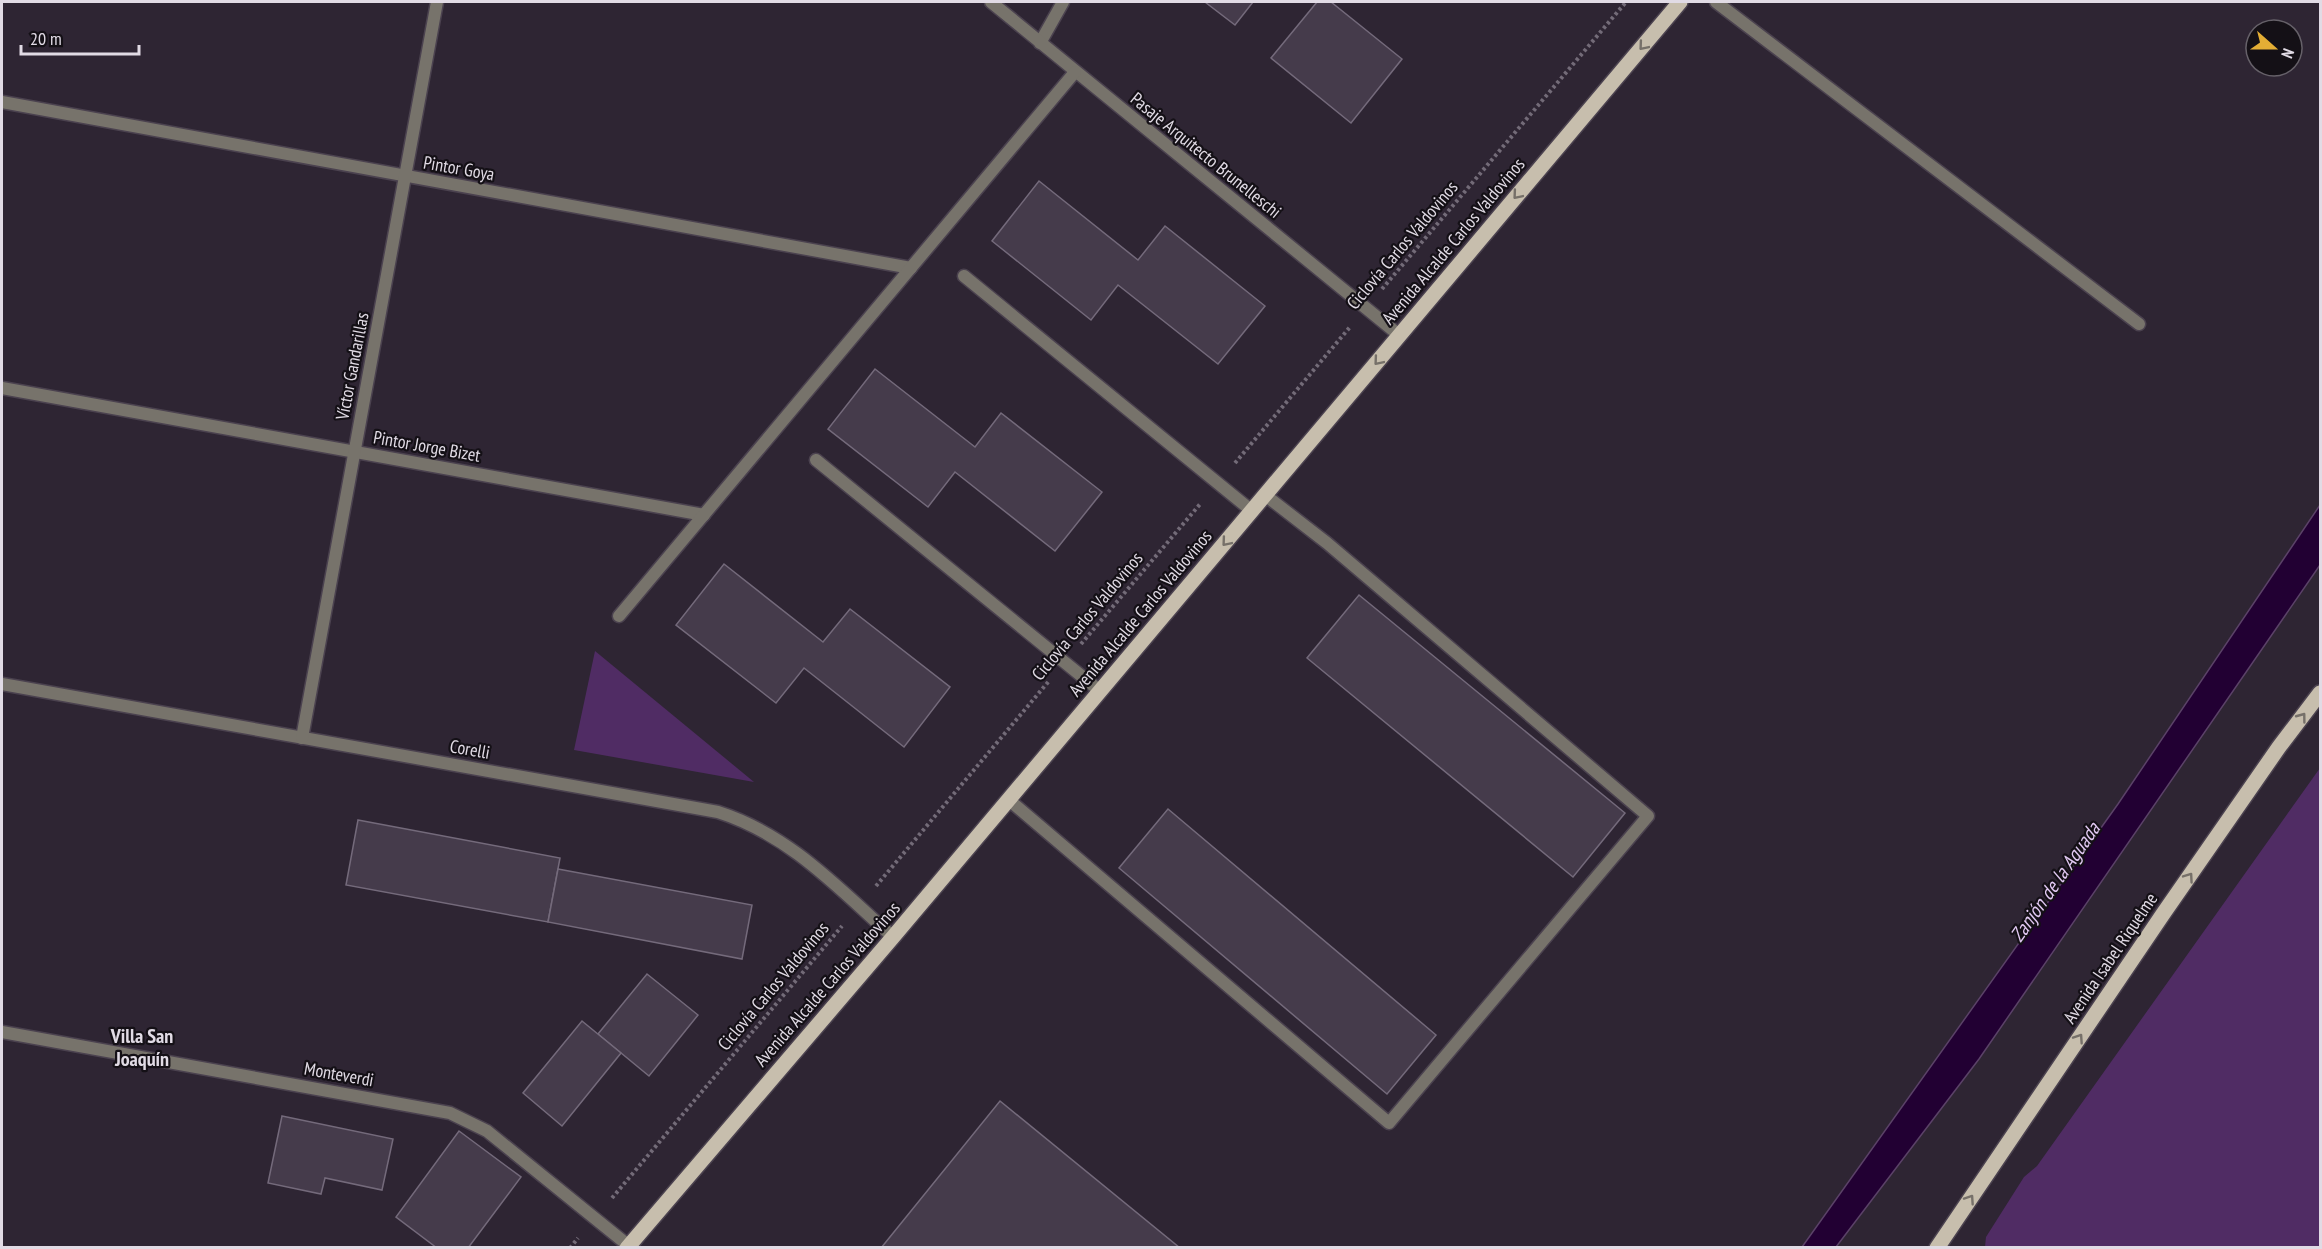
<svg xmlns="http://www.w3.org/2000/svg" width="2322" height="1249" font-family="'PT Sans Narrow',sans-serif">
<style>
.green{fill:#502c64}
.water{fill:#203;stroke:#5b4268;stroke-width:1.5}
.building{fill:#453b4b;stroke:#746a7b;stroke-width:1.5}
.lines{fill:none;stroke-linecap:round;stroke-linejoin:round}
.service-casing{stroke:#4b424f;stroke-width:15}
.minor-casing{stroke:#4b424f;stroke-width:15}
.primary-casing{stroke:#4b424f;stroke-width:18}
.path{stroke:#736b78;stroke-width:4;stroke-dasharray:3 3;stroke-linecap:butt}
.service{stroke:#77736b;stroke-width:12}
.minor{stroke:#77736b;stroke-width:12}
.primary{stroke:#c7bead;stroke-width:15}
.oneway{stroke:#767069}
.labels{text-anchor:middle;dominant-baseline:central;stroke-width:4.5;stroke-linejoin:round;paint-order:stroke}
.street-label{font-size:18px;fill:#e1dbe5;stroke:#141016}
.water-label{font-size:20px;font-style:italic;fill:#e2c9f3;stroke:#141016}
.neighbourhood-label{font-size:20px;font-weight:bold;fill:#e1dbe5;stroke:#141016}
</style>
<rect width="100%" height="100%" fill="#2e2533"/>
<g class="green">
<polygon points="595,651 754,782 574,750"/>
<polygon points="2320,768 2320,1247 1985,1247 1986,1237 2024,1177 2037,1166"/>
</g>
<polygon class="water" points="2320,505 2320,565 1979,1059 1836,1247 1802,1247 2118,804"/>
<g class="building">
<polygon points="1205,2 1253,2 1235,25"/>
<polygon points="1317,2 1331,2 1402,59 1351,123 1271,58"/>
<polygon points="1039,181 1138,260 1165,226 1265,306 1218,364 1118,285 1091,320 992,241"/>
<polygon points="875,369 975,447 1001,413 1102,492 1055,551 955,472 928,507 828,429"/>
<polygon points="724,564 823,642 850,609 950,687 904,747 804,668 776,703 676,625"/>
<polygon points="1359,595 1625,813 1573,877 1307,658"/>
<polygon points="1168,809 1436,1035 1387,1094 1119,868"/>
<polygon points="358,820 560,858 548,922 346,885"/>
<polygon points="558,869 752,905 742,959 548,922"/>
<polygon points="647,974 698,1015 649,1076 598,1034"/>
<polygon points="582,1021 621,1053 562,1126 523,1093"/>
<polygon points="1000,1101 1180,1248 881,1248"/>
<polygon points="282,1116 393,1139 382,1190 325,1178 321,1194 268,1183"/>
<polygon points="459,1131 521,1177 468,1248 437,1248 396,1217"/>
</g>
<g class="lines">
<g class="service-casing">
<g id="service">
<polyline points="1716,2 2139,324"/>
<polyline points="1040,43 1063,2"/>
<polyline points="964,276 1252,511"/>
<polyline points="816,460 1100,691"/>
<polyline points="1009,800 1389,1123 1648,816 1327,543 1265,495"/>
</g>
</g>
<g class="minor-casing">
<g id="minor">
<polyline points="991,2 1399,335"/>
<polyline points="2,102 911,268"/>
<polyline points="2,388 704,515"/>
<polyline points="619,616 1075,72"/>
<path d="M2,684L718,812C790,835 838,888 893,937"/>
<polyline points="302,738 437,2"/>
<polyline points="2,1032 450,1113 487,1131 629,1246"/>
</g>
</g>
<g class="primary-casing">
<g id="primary">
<polyline points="627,1248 893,937 1680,2"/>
<polyline points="1937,1248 2163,914 2279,747 2320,693"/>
</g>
</g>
<g class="path">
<polyline points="1382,289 1626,2"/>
<polyline points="1235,463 1350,327"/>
<polyline points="1081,644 1201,503"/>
<polyline points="876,886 1049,681"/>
<polyline points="612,1198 842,926"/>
<polyline points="570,1248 578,1238"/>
</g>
<use href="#service" class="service"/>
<use href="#minor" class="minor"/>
<use href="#primary" class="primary"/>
</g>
<defs><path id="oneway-chevron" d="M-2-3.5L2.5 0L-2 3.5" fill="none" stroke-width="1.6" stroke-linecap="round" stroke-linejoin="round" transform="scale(1.5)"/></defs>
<g class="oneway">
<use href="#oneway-chevron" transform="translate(1643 46) rotate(130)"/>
<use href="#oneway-chevron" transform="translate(1517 195) rotate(130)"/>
<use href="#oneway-chevron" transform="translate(1378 361) rotate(130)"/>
<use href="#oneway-chevron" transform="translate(1226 542) rotate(130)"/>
<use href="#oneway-chevron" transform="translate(2302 717) rotate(-53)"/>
<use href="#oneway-chevron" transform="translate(2189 877) rotate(-55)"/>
<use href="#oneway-chevron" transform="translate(2079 1038) rotate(-56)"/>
<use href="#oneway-chevron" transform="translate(1970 1199) rotate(-56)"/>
</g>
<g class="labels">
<g class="street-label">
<text transform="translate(1206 155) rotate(39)">Pasaje Arquitecto Brunelleschi</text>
<text transform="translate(459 168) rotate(10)">Pintor Goya</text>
<text transform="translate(1453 241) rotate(-50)">Avenida Alcalde Carlos Valdovinos</text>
<text transform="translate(1402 245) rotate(-50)">Ciclovía Carlos Valdovinos</text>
<text transform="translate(352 366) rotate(-79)">Víctor Gandarillas</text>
<text transform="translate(427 446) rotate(10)">Pintor Jorge Bizet</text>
<text transform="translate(1140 613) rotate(-50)">Avenida Alcalde Carlos Valdovinos</text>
<text transform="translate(1087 616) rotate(-50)">Ciclovía Carlos Valdovinos</text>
<text transform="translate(470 749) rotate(10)">Corelli</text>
<text transform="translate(2110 958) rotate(-56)">Avenida Isabel Riquelme</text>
<text transform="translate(827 984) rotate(-49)">Avenida Alcalde Carlos Valdovinos</text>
<text transform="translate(773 986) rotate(-50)">Ciclovía Carlos Valdovinos</text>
<text transform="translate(339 1074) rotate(10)">Monteverdi</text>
</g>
<g class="water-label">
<text transform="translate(2055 882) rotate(-55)">Zanjón de la Aguada</text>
</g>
<g class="neighbourhood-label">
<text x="142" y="1036">Villa San<tspan x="142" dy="23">Joaquín</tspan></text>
</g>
</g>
<rect width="2322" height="1249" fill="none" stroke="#e1dbe5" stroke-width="6"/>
<g transform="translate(2274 48) rotate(111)"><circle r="28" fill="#141016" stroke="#666169" stroke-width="1.5"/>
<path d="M0-4.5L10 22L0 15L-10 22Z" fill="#e4ae35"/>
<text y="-9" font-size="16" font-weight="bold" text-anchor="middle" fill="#e1dbe5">N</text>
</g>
<path d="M21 45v9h118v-9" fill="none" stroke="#e1dbe5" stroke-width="3"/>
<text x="30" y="45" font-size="18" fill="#e1dbe5" stroke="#141016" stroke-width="4.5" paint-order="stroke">20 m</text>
</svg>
